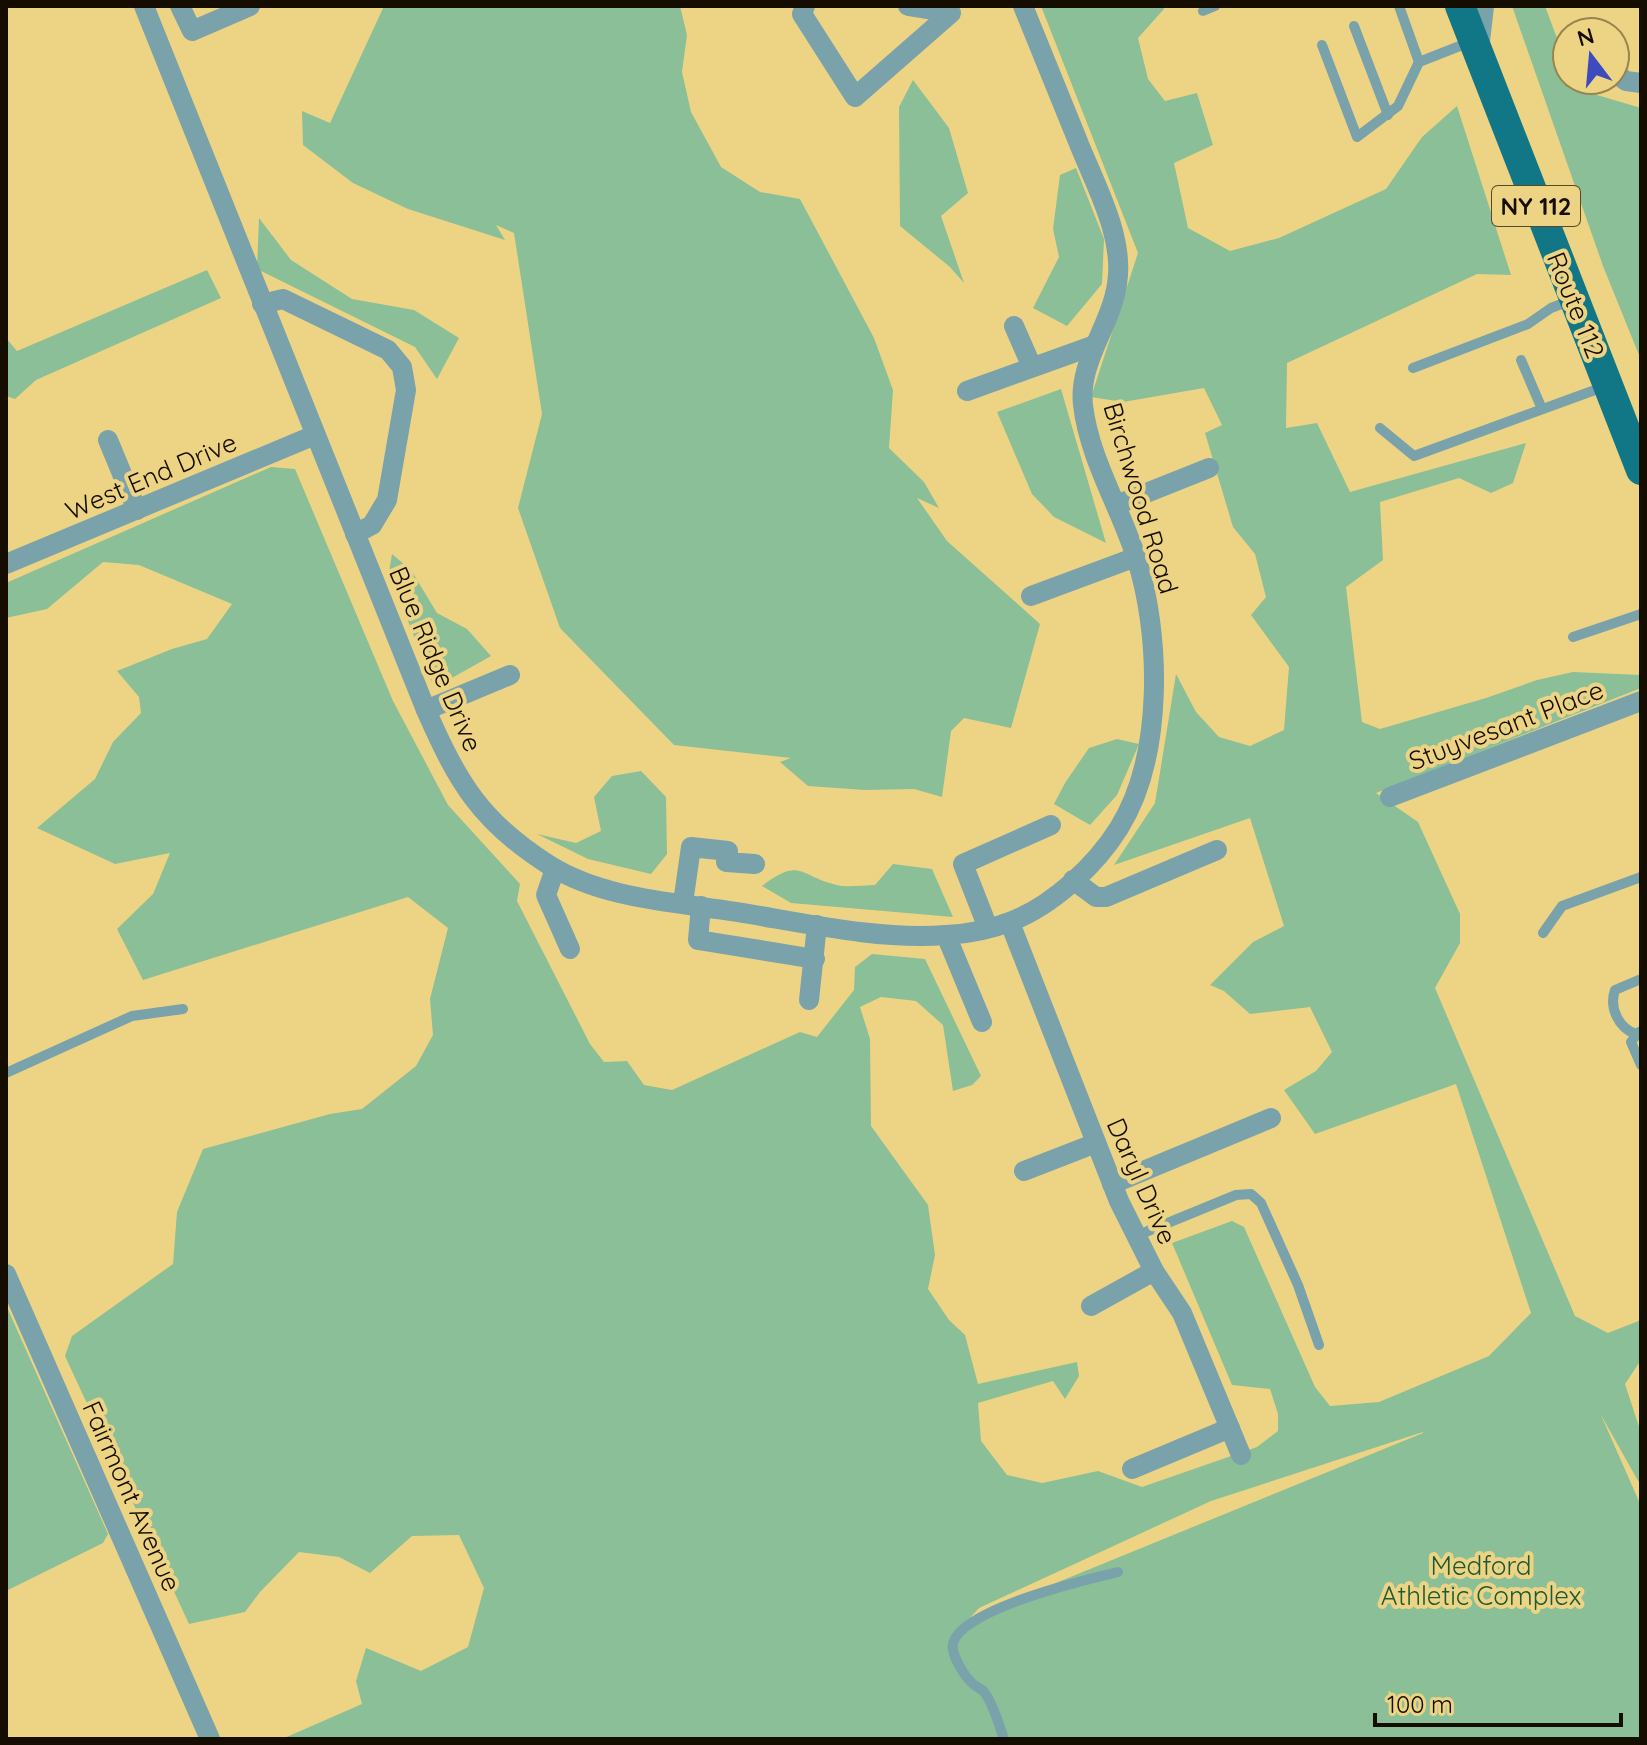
<svg xmlns="http://www.w3.org/2000/svg" width="1647" height="1745" font-family="Quicksand,sans-serif">
<style>
.green{fill:#8abf98;fill-rule:evenodd}
.lines{fill:none;stroke-linecap:round;stroke-linejoin:round}
.service{stroke:#79a2ab;stroke-width:10}
.minor{stroke:#79a2ab;stroke-width:20}
.primary{stroke:#117686;stroke-width:30}
.labels{text-anchor:middle;dominant-baseline:central;stroke-width:8;stroke-linejoin:round;paint-order:stroke}
.shield{fill:#edd485;stroke:#564928;stroke-width:2}
.shield-label{font-size:24px;font-weight:bold;fill:#150e00}
.street-label{font-size:26px;fill:#150e00;stroke:#edd485}
.park-label{font-size:26px;fill:#1b5a32;stroke:#edd485}
</style>
<rect width="100%" height="100%" fill="#edd485"/>
<g class="green">
<polygon points="384,6 680,6 687,35 682,72 691,112 721,167 760,192 800,199 874,338 893,390 889,448 924,482 939,508 917,498 947,541 1040,624 1011,728 964,718 951,731 942,797 914,789 865,790 808,786 780,762 791,758 674,745 560,628 518,508 542,414 514,233 496,225 505,240 408,209 353,183 303,145 302,111 330,123"/>
<path d="M1041,6H1163L1164,9L1138,38L1148,79L1165,101L1197,93L1213,145L1174,163L1188,228L1230,251L1279,238L1386,189L1422,137L1457,106L1511,275L1477,274L1287,363L1286,428L1317,423L1350,492L1526,443L1513,483L1491,493L1459,478L1380,502L1383,560L1346,587L1362,722L1380,729L1486,698L1537,680L1573,672L1641,675V688L1376,793L1418,822L1460,914V943L1435,988L1575,1316L1608,1333L1641,1320V1360L1625,1384L1641,1433V1486L1601,1415L1641,1506V1739H282L362,1704L356,1681L366,1648L421,1671L468,1647L484,1588L459,1535L412,1536L370,1573L339,1557L299,1552L260,1592L245,1612L189,1624L65,1356L72,1336L173,1264L177,1212L203,1149L330,1114L362,1109L416,1066L433,1035L430,999L448,928L408,897L143,980L117,929L153,894L170,853L115,864L37,828L95,779L113,742L141,713L139,697L117,671L172,649L207,639L232,604L139,565L103,562L47,609L6,618V583L271,467L295,469L393,701L448,805L520,884L517,901L590,1044L604,1062L627,1061L644,1085L672,1090L800,1032L817,1037L854,990L855,967L872,954L925,959L981,1076L972,1085L953,1091L943,1025L916,1001L881,997L860,1007L870,1039L871,1126L928,1205L935,1255L928,1289L949,1320L965,1335L978,1384L1077,1362L1079,1376L1065,1399L1053,1381L978,1403L981,1441L1007,1475L1042,1483L1098,1471L1142,1487L1257,1447L1278,1431V1414L1270,1389L1232,1385L1172,1243L1232,1221L1244,1227L1315,1387L1330,1406L1379,1402L1489,1356L1531,1313L1456,1084L1315,1134L1284,1090L1316,1071L1332,1052L1310,1007L1250,1014L1224,991L1210,985L1253,942L1284,926L1250,818L1114,865L1155,803L1176,674L1196,712L1219,737L1250,746L1284,730L1289,667L1251,615L1266,597L1255,554L1233,527L1205,433L1222,425L1204,388L1123,402L1091,397L1138,253ZM1423,1432V1433L970,1618L979,1608L1211,1501Z"/>
<polygon points="1512,6 1545,6 1567,65 1567,80 1572,80 1597,95 1641,108 1641,360 1603,266"/>
<polygon points="913,80 949,128 968,193 941,216 964,283 950,267 900,226 899,107"/>
<polygon points="1076,168 1104,239 1102,284 1067,326 1033,308 1059,257 1053,229 1060,175"/>
<polygon points="259,218 291,260 352,299 414,310 459,338 437,379 415,347 257,269"/>
<polygon points="207,270 221,298 36,380 15,399 6,396 6,338 17,351"/>
<polygon points="1061,389 1106,543 1054,517 1032,494 997,412"/>
<polygon points="392,554 411,570 437,613 467,629 491,656 434,688 389,572"/>
<polygon points="1117,739 1139,744 1117,795 1090,825 1054,804 1065,783 1089,748"/>
<polygon points="641,771 666,797 667,854 651,874 588,859 537,834 576,843 601,831 594,797 612,776"/>
<path d="M893,864L932,869L953,917L791,903L762,886C802,856 799,877 837,885C848,888 863,885 875,885Z"/>
<polygon points="6,1305 108,1534 103,1543 6,1591"/>
</g>
<g class="lines">
<g class="service">
<polyline points="1399,6 1419,62 1470,42"/>
<polyline points="1203,11 1215,6"/>
<polyline points="1354,26 1388,115"/>
<polyline points="1322,45 1357,137 1398,106 1419,62"/>
<polyline points="1521,360 1542,409"/>
<polyline points="1413,368 1528,324 1551,308 1572,300"/>
<polyline points="1380,428 1414,456 1606,386"/>
<polyline points="1573,637 1641,614"/>
<polyline points="1543,933 1562,906 1641,877"/>
<polyline points="1639,1032 1631,1042 1641,1065"/>
<path d="M1636,1034C1618,1028 1609,1007 1615,990L1641,979"/>
<polyline points="6,1073 132,1016 183,1009"/>
<polyline points="1136,1236 1236,1195 1251,1194 1261,1203 1298,1285 1319,1345"/>
<path d="M1004,1739C999,1725 994,1706 985,1693C982,1688 975,1687 971,1682C964,1675 955,1660 953,1650C945,1612 1089,1579 1118,1572"/>
</g>
<g class="minor">
<path d="M144,6L426,710C458,783 481,822 549,865C603,899 675,902 737,912C805,923 877,940 946,935C968,934 992,929 1012,921C1053,905 1096,865 1119,828C1164,756 1161,634 1136,557C1120,507 1089,458 1083,405C1078,362 1111,326 1117,284C1125,236 1094,183 1077,139C1059,95 1041,50 1023,6"/>
<polyline points="180,6 192,31 250,6"/>
<polyline points="805,6 802,14 855,97 951,13 908,6"/>
<polyline points="1479,50 1484,6"/>
<polyline points="1615,73 1626,81 1641,83"/>
<polyline points="262,304 283,299 388,350 402,367 406,390 387,500 372,525 355,534"/>
<polyline points="1014,326 1032,367"/>
<polyline points="967,391 1095,345"/>
<polyline points="108,440 137,510"/>
<polyline points="1116,505 1209,468"/>
<polyline points="6,564 315,435"/>
<polyline points="1031,596 1136,557"/>
<polyline points="426,710 510,675"/>
<polyline points="1390,797 1641,701"/>
<polyline points="555,869 546,895 570,949"/>
<polyline points="1073,880 1096,897 1106,897 1217,850"/>
<polyline points="683,903 691,847 728,851 726,862 755,864"/>
<polyline points="701,906 698,940 815,959"/>
<polyline points="1010,923 1119,1201 1154,1271 1182,1313 1241,1455"/>
<polyline points="988,928 963,864 1051,825"/>
<polyline points="946,935 982,1022"/>
<polyline points="809,1000 817,925"/>
<polyline points="1024,1171 1096,1143"/>
<polyline points="1112,1184 1271,1118"/>
<polyline points="6,1274 210,1739"/>
<polyline points="1091,1306 1154,1271"/>
<polyline points="1132,1469 1230,1428"/>
</g>
<polyline class="primary" points="1460,6 1641,470"/>
</g>
<g class="labels">
<rect class="shield" x="1492" y="186" width="88" height="40" rx="6"/>
<g class="shield-label">
<text x="1536" y="206">NY 112</text>
</g>
<g class="street-label">
<text transform="translate(1576 305) rotate(68)">Route 112</text>
<text transform="translate(151 476) rotate(-23)">West End Drive</text>
<text transform="translate(1141 498) rotate(73)">Birchwood Road</text>
<text transform="translate(436 659) rotate(67)">Blue Ridge Drive</text>
<text transform="translate(1506 725) rotate(-21)">Stuyvesant Place</text>
<text transform="translate(1142 1181) rotate(66)">Daryl Drive</text>
<text transform="translate(132 1496) rotate(66)">Fairmont Avenue</text>
</g>
<g class="park-label">
<text x="1481" y="1565">Medford<tspan x="1481" dy="30">Athletic Complex</tspan></text>
</g>
</g>
<rect width="1647" height="1745" fill="none" stroke="#150e00" stroke-width="16"/>
<g transform="translate(1591 56) rotate(344)"><circle r="38" fill="#edd485" stroke="#978550" stroke-width="2"/>
<path d="M0-6L14 30L0 20L-14 30Z" fill="#3d4bbf"/>
<text y="-12" font-size="22" font-weight="bold" text-anchor="middle" fill="#150e00">N</text>
</g>
<path d="M1375 1713v12h246v-12" fill="none" stroke="#150e00" stroke-width="4"/>
<text x="1387" y="1713" font-size="24" fill="#150e00" stroke="#edd485" stroke-width="6" paint-order="stroke">100 m</text>
</svg>
